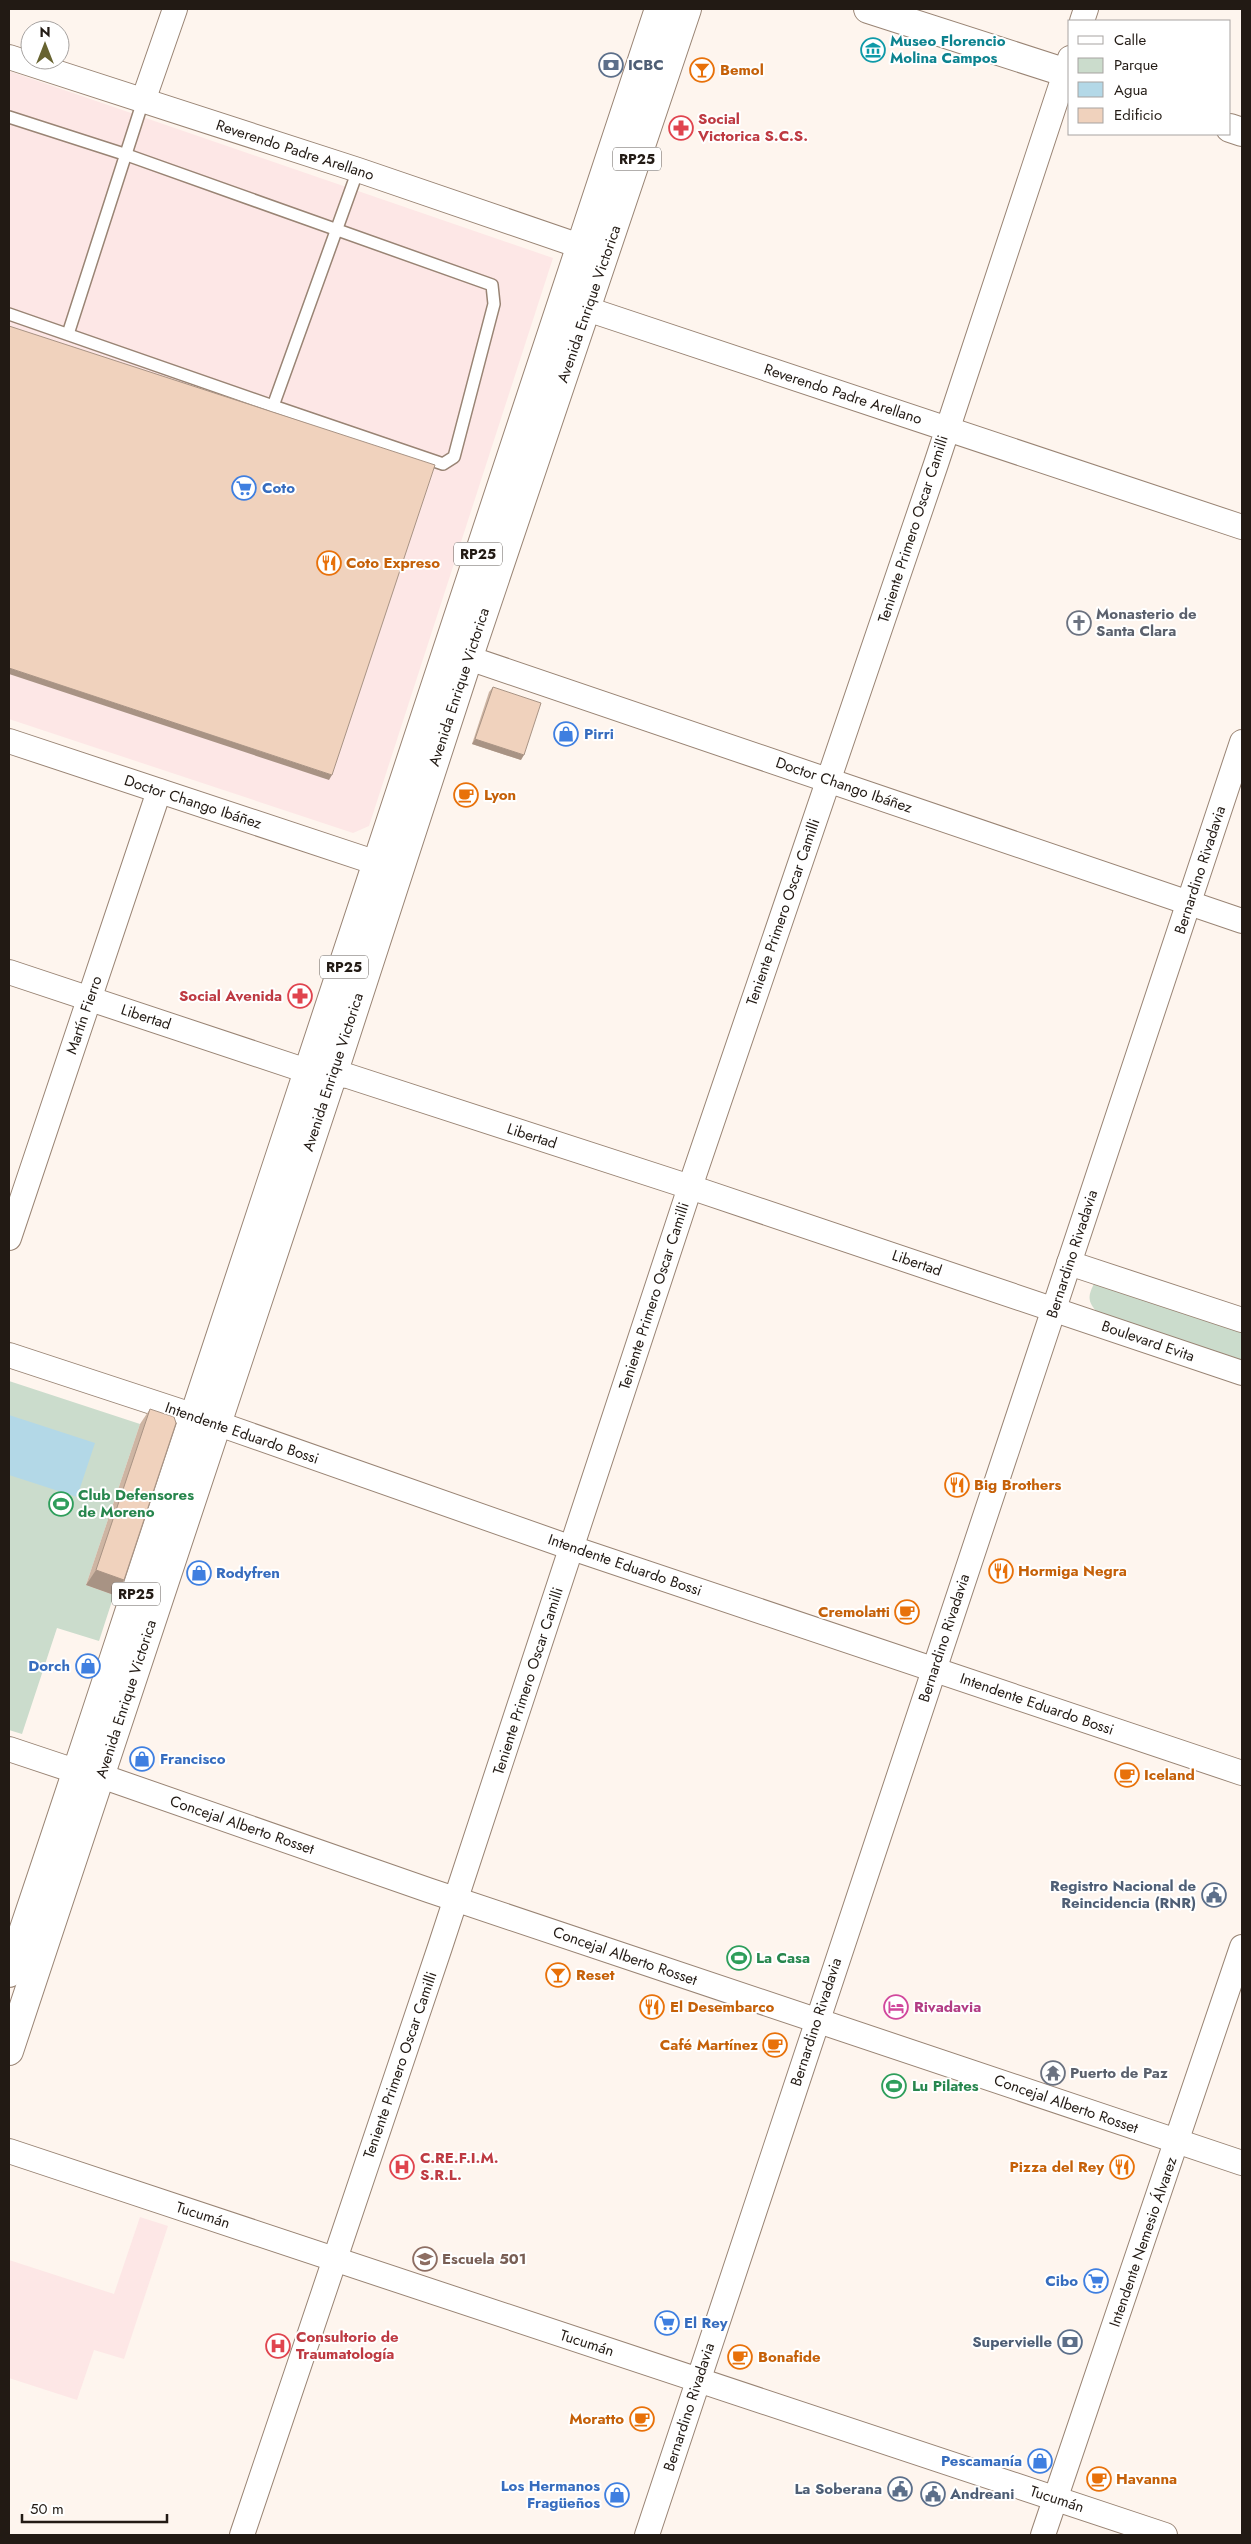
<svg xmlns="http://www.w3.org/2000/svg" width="1251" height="2544" font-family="Jost,sans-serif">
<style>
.commercial{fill:#fde7e6}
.green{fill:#cbdccc}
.water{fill:#b3d8e7}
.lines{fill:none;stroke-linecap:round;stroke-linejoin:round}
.service-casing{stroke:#998474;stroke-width:14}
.minor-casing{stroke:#998474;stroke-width:26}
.tertiary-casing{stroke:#998474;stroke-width:30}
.primary-casing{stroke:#998474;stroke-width:30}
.service{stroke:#fff;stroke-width:11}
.minor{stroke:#fff;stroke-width:24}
.tertiary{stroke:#fff;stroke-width:28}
.primary{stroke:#fff;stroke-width:28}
.wall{fill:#ceb5a3}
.shaded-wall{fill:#a89384}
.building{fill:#f0d2bd;stroke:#a89384}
.labels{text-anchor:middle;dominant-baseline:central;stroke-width:4;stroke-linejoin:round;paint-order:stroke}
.shield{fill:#fff;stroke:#645f5a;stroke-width:1}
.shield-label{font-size:14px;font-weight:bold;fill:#221a14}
.culture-label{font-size:15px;font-weight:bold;fill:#0d838f;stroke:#fff;text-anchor:start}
.service-label{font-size:15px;font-weight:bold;fill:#4e5e75;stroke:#fff;text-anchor:end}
.food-label{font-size:15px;font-weight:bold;fill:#c56008;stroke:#fff;text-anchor:start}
.health-label{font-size:15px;font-weight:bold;fill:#be3a42;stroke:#fff;text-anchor:start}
.street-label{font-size:15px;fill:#221a14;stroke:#fff}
.shop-label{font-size:15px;font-weight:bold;fill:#366cbe;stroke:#fff;text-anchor:start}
.worship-label{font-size:15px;font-weight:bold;fill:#5b616d;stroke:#fff;text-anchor:start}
.leisure-label{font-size:15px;font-weight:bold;fill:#27864d;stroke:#fff;text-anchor:start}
.hotel-label{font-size:15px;font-weight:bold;fill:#b23c85;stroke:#fff;text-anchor:start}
.education-label{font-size:15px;font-weight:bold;fill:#785e54;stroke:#fff;text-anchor:start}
</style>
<rect width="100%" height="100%" fill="#fef5ee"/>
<g class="commercial">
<polygon points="9,71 553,258 369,826 353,833 9,719"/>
<polygon points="140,2217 168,2226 124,2359 94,2350 77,2400 9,2378 9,2260 114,2294"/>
</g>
<g class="green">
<path d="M1102,1281L1242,1328V1362L1099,1314C1088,1303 1087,1297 1094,1284Z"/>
<polygon points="9,1381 140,1424 86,1585 114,1595 99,1641 57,1628 22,1734 9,1730"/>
</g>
<polygon class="water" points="9,1415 95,1443 77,1497 9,1475"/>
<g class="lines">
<g class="service-casing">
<g id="service">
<polyline points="9,117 127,155 492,285 494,304 454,457 443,464 273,406"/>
<polyline points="9,314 273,406 358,170"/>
<polyline points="68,334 143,101"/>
</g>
</g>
<g class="minor-casing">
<g id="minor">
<polyline points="1082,21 1086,9"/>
<polyline points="9,57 358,170 580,246"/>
<polyline points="143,101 175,9"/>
<polyline points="587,309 1242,527"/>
<polyline points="451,652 1242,921"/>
<polyline points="9,741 377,863"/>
<polyline points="9,972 310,1072 348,1076 690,1187 1242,1373"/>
<polyline points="9,1238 159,791"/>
<polyline points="1069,1263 1242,1320"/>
<polyline points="9,1355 216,1423 572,1548 1242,1773"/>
<polyline points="9,1749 78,1772 101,1776 428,1890 1242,2163"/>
<polyline points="9,2151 1165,2535"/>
<polyline points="242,2535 440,1947 690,1187 936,464 1070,58"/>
<polyline points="647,2535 1242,742"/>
<polyline points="1043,2535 1242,1947"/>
</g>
</g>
<g class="tertiary-casing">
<g id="tertiary">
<polyline points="868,9 1070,74"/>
<polyline points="1230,128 1242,132"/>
</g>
</g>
<g class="primary-casing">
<g id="primary">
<path d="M9,1973C73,1786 133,1598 196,1410C352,944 504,476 659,9"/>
<polyline points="9,2051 333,1074 468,659 687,9"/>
</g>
</g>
<use href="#service" class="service"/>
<use href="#minor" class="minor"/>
<use href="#tertiary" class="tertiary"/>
<use href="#primary" class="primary"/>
</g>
<g class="wall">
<polygon points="493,687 521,760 472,744 489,692"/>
<polygon points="150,1409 124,1580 114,1595 86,1585 140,1424"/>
</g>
<g class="shaded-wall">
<polygon points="9,668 332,775 329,780 9,674"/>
<polygon points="475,739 524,755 521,760 472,744"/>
<polygon points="96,1570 124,1580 114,1595 86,1585"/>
</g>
<g class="building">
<polygon points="9,326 435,465 332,775 9,668"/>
<polygon points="493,687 541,703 524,755 475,739"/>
<polygon points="150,1409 174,1417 176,1423 124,1580 96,1570"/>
</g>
<defs>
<g id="museum-ring" transform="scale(1.25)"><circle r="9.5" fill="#fff" stroke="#0f9aa8" stroke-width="1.5"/><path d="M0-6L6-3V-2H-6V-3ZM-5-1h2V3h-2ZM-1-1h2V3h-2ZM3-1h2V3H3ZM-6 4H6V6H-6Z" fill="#0f9aa8"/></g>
<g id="bank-ring" transform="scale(1.25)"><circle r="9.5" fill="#fff" stroke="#5c6f8a" stroke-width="1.5"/><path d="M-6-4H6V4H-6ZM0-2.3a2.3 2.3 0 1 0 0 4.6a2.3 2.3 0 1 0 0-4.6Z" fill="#5c6f8a"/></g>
<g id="bar-ring" transform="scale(1.25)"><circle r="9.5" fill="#fff" stroke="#e8710a" stroke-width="1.5"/><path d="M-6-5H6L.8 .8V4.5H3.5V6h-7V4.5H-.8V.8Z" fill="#e8710a"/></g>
<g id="pharmacy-ring" transform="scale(1.25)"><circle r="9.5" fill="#fff" stroke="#e0444e" stroke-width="1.5"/><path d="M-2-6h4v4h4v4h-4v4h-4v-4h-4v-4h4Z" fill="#e0444e"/></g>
<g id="supermarket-ring" transform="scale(1.25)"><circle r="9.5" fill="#fff" stroke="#3f7fe0" stroke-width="1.5"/><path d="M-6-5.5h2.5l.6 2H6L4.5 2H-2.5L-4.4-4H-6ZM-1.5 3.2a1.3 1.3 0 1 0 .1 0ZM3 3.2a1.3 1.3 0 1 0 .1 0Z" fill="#3f7fe0"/></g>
<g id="restaurant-ring" transform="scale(1.25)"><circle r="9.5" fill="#fff" stroke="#e8710a" stroke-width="1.5"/><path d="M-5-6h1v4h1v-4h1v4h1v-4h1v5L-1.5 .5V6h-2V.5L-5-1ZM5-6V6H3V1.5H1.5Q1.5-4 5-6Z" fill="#e8710a"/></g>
<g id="church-ring" transform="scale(1.25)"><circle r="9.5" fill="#fff" stroke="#6b7280" stroke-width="1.5"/><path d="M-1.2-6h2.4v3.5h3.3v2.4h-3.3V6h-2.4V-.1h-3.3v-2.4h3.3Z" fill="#6b7280"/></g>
<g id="shop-ring" transform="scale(1.25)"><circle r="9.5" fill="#fff" stroke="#3f7fe0" stroke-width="1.5"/><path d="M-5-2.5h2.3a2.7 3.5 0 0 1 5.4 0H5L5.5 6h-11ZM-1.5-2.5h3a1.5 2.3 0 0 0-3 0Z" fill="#3f7fe0"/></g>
<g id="cafe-ring" transform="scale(1.25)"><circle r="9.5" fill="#fff" stroke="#e8710a" stroke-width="1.5"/><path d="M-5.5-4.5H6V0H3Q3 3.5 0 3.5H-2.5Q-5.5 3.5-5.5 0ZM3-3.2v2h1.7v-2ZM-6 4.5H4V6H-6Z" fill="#e8710a"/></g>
<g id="stadium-ring" transform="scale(1.25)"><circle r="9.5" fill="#fff" stroke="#2e9e5b" stroke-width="1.5"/><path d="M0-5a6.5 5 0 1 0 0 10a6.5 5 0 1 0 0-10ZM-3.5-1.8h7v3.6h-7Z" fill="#2e9e5b"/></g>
<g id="civic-ring" transform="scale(1.25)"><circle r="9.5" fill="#fff" stroke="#5c6f8a" stroke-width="1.5"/><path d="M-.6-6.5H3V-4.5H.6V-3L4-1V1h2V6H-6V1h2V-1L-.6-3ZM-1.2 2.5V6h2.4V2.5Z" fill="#5c6f8a"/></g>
<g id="hotel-ring" transform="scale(1.25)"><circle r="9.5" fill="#fff" stroke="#d1479c" stroke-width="1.5"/><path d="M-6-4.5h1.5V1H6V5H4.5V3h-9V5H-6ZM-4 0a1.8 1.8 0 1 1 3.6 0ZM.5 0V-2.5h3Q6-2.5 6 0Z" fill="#d1479c"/></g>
<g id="temple-ring" transform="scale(1.25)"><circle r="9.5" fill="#fff" stroke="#6b7280" stroke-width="1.5"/><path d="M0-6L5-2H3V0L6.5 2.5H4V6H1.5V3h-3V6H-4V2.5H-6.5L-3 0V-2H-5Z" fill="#6b7280"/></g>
<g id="hospital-ring" transform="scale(1.25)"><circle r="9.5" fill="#fff" stroke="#e0444e" stroke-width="1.5"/><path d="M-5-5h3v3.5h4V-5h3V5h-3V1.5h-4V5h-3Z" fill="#e0444e"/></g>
<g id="school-ring" transform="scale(1.25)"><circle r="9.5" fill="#fff" stroke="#8d6e63" stroke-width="1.5"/><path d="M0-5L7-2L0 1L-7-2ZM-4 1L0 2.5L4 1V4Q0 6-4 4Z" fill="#8d6e63"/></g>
</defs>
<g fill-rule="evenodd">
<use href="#museum-ring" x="873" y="50"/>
<use href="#bank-ring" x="611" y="65"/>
<use href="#bar-ring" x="702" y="70"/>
<use href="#pharmacy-ring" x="681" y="128"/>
<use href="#supermarket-ring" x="244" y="488"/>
<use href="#restaurant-ring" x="329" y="563"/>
<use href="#church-ring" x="1079" y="623"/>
<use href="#shop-ring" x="566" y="734"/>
<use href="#cafe-ring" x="466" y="795"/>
<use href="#pharmacy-ring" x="300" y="996"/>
<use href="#restaurant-ring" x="957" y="1485"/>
<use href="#stadium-ring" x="61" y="1504"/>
<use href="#restaurant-ring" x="1001" y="1571"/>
<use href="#shop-ring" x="199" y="1573"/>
<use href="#cafe-ring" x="907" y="1612"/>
<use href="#shop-ring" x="88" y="1666"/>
<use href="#shop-ring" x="142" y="1759"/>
<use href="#cafe-ring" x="1127" y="1775"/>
<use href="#civic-ring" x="1214" y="1895"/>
<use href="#stadium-ring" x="739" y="1958"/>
<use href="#bar-ring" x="558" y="1975"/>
<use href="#restaurant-ring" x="652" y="2007"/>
<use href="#hotel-ring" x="896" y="2007"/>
<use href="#cafe-ring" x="775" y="2045"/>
<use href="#temple-ring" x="1053" y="2073"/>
<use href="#stadium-ring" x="894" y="2086"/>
<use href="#hospital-ring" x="402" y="2167"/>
<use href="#restaurant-ring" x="1122" y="2167"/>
<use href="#school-ring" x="425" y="2259"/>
<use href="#supermarket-ring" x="1096" y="2281"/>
<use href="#supermarket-ring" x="667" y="2323"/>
<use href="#bank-ring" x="1070" y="2342"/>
<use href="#hospital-ring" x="278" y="2346"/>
<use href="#cafe-ring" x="740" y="2357"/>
<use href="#cafe-ring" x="642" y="2419"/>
<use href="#shop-ring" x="1040" y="2461"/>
<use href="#cafe-ring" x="1099" y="2479"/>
<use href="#civic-ring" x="900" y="2489"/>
<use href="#civic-ring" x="933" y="2494"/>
<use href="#shop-ring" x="617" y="2495"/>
</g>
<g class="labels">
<g class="shield">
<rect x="613" y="147.5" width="48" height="23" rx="4"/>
<rect x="454" y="542.5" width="48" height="23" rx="4"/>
<rect x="320" y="955.5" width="48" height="23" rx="4"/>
<rect x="112" y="1582.5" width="48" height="23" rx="4"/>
</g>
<g class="shield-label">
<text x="637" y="159">RP25</text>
<text x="478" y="554">RP25</text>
<text x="344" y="967">RP25</text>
<text x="136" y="1594">RP25</text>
</g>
<g class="culture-label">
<text x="890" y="41">Museo Florencio<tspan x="890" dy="17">Molina Campos</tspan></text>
</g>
<g class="service-label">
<text x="628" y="65" text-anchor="start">ICBC</text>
<text x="1196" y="1886">Registro Nacional de<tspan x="1196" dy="17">Reincidencia (RNR)</tspan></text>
<text x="1052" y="2342">Supervielle</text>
<text x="882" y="2489">La Soberana</text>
<text x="950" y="2494" text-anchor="start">Andreani</text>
</g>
<g class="food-label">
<text x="720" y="70">Bemol</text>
<text x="346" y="563">Coto Expreso</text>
<text x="484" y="795">Lyon</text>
<text x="974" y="1485">Big Brothers</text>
<text x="1018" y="1571">Hormiga Negra</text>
<text x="890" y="1612" text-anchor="end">Cremolatti</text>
<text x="1144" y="1775">Iceland</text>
<text x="576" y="1975">Reset</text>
<text x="670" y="2007">El Desembarco</text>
<text x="758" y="2045" text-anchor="end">Café Martínez</text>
<text x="1104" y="2167" text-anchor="end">Pizza del Rey</text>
<text x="758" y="2357">Bonafide</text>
<text x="624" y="2419" text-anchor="end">Moratto</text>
<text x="1116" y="2479">Havanna</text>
</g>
<g class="health-label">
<text x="698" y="119">Social<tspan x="698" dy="17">Victorica S.C.S.</tspan></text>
<text x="282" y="996" text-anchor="end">Social Avenida</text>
<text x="420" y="2158">C.RE.F.I.M.<tspan x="420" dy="17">S.R.L.</tspan></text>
<text x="296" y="2337">Consultorio de<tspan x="296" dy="17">Traumatología</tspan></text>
</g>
<g class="street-label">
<text transform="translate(295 150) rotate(18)">Reverendo Padre Arellano</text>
<text transform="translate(589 304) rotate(-71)">Avenida Enrique Victorica</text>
<text transform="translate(843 394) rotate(18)">Reverendo Padre Arellano</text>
<text transform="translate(913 529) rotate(-72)">Teniente Primero Oscar Camilli</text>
<text transform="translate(459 687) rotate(-72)">Avenida Enrique Victorica</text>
<text transform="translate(844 785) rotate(19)">Doctor Chango Ibáñez</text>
<text transform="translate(193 802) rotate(18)">Doctor Chango Ibáñez</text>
<text transform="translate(1200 870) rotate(-72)">Bernardino Rivadavia</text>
<text transform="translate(783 912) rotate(-71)">Teniente Primero Oscar Camilli</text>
<text transform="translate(84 1015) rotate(-71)">Martín Fierro</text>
<text transform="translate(146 1017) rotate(18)">Libertad</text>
<text transform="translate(333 1072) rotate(-72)">Avenida Enrique Victorica</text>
<text transform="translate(532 1136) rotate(18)">Libertad</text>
<text transform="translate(1072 1254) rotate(-72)">Bernardino Rivadavia</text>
<text transform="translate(917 1263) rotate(19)">Libertad</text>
<text transform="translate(654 1296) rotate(-72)">Teniente Primero Oscar Camilli</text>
<text transform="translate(1148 1341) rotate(19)">Boulevard Evita</text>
<text transform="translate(242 1433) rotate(19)">Intendente Eduardo Bossi</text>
<text transform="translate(625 1565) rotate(19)">Intendente Eduardo Bossi</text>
<text transform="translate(944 1638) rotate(-72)">Bernardino Rivadavia</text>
<text transform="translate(528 1681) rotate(-72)">Teniente Primero Oscar Camilli</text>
<text transform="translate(126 1699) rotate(-72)">Avenida Enrique Victorica</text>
<text transform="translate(1037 1704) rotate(19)">Intendente Eduardo Bossi</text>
<text transform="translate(242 1825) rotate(19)">Concejal Alberto Rosset</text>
<text transform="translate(625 1956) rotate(19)">Concejal Alberto Rosset</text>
<text transform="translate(816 2022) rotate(-72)">Bernardino Rivadavia</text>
<text transform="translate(400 2065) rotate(-71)">Teniente Primero Oscar Camilli</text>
<text transform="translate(1066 2104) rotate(19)">Concejal Alberto Rosset</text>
<text transform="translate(203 2215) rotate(18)">Tucumán</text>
<text transform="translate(1143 2242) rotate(-71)">Intendente Nemesio Álvarez</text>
<text transform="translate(587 2343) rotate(18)">Tucumán</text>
<text transform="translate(689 2407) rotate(-72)">Bernardino Rivadavia</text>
<text transform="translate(1057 2499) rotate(18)">Tucumán</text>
</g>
<g class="shop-label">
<text x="262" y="488">Coto</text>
<text x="584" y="734">Pirri</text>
<text x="216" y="1573">Rodyfren</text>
<text x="70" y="1666" text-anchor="end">Dorch</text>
<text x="160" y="1759">Francisco</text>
<text x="1078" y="2281" text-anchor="end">Cibo</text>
<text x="684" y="2323">El Rey</text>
<text x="1022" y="2461" text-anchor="end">Pescamanía</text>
<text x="600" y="2486" text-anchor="end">Los Hermanos<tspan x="600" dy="17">Fragüeños</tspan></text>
</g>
<g class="worship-label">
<text x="1096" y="614">Monasterio de<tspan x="1096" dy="17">Santa Clara</tspan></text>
<text x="1070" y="2073">Puerto de Paz</text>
</g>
<g class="leisure-label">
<text x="78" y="1495">Club Defensores<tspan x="78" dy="17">de Moreno</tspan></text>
<text x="756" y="1958">La Casa</text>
<text x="912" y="2086">Lu Pilates</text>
</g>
<g class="hotel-label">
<text x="914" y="2007">Rivadavia</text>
</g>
<g class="education-label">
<text x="442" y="2259">Escuela 501</text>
</g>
</g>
<rect width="1251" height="2544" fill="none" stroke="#221a14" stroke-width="20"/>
<rect x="1068" y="20" width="162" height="115" fill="#ffffff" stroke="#a7a3a1"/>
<rect x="1078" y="36" width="25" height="8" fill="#ffffff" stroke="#a7a3a1"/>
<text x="1114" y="45" font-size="15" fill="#221a14">Calle</text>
<rect x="1078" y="58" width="25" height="15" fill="#cbdccc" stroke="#a7a3a1"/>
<text x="1114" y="70" font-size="15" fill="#221a14">Parque</text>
<rect x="1078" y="82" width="25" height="15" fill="#b3d8e7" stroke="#a7a3a1"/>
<text x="1114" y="95" font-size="15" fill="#221a14">Agua</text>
<rect x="1078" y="108" width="25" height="15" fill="#f0d2bd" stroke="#a7a3a1"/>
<text x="1114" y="120" font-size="15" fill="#221a14">Edificio</text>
<g transform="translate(45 45)"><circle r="24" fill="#ffffff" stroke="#a7a3a1"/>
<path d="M0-4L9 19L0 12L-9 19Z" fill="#676330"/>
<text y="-8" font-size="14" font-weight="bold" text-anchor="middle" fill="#221a14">N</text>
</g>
<path d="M22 2514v8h145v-8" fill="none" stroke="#221a14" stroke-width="2.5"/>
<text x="30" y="2514" font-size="15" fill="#221a14" stroke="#ffffff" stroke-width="4" paint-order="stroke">50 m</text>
</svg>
